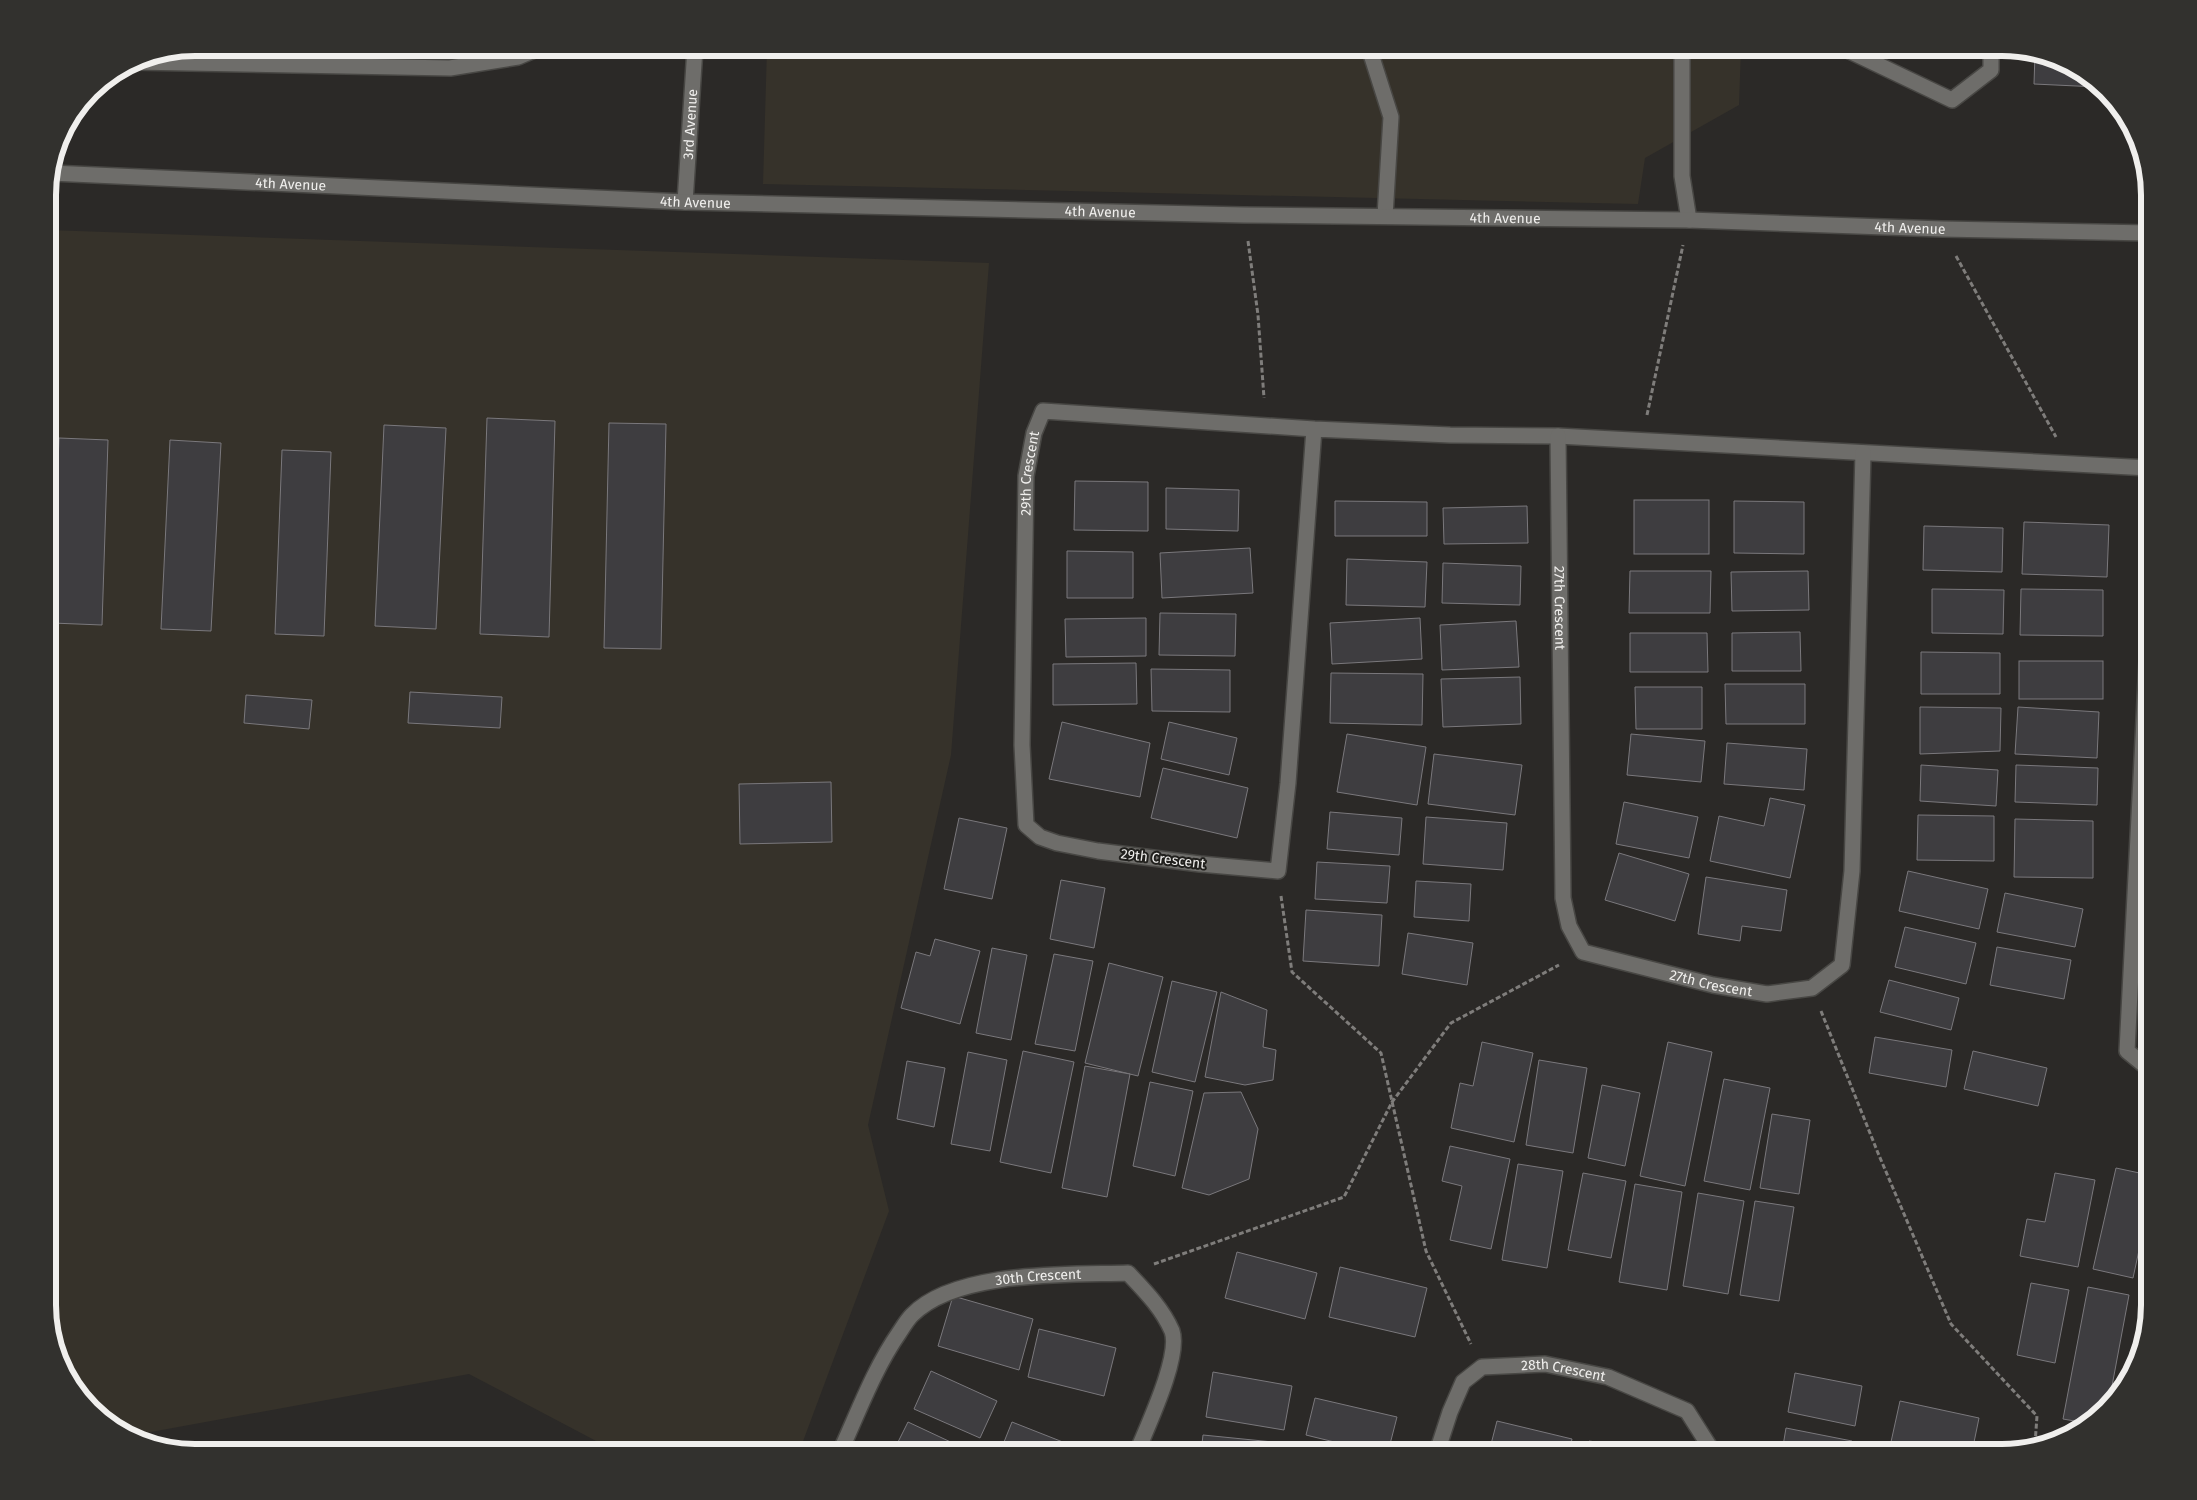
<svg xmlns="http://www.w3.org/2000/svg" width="2197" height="1500" font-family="'Fira Sans',sans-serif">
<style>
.built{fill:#36322a}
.building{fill:#3e3d40;stroke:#7a787c}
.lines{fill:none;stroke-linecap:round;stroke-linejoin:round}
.service-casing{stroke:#484744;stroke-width:18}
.minor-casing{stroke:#484744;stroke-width:18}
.tertiary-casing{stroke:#484744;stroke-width:18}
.path{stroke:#7f7d7b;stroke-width:3;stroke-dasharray:5 2.5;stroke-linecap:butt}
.service{stroke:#6e6d6a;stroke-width:15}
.minor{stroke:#6e6d6a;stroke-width:15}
.tertiary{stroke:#6e6d6a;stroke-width:15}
.labels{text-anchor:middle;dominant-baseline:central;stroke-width:4;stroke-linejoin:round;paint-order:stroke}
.street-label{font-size:14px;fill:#f0efed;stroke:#21201d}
.rim{fill:none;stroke:#f0efed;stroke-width:6}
</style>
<rect width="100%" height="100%" fill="#2b2927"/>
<g class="built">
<polygon points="767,48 1741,48 1739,105 1645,158 1638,204 763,184"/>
<polygon points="48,230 989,263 951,755 868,1125 889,1211 799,1452 617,1452 469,1374 129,1436 113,1427 67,1378 48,1314"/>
</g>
<g class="building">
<polygon points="2035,53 2049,55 2084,73 2098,87 2034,84"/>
<polygon points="487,418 555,421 549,637 480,634"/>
<polygon points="609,423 666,424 661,649 604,648"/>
<polygon points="384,425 446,428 436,629 375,626"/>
<polygon points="59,438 108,440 102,625 52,623"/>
<polygon points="170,440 221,443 211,631 161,629"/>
<polygon points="282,450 331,452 324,636 275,634"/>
<polygon points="1075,481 1148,482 1148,531 1074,530"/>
<polygon points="1166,488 1239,490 1238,531 1166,529"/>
<rect x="1634" y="500" width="75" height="54"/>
<polygon points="1335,501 1427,502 1427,536 1335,536"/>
<polygon points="1734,501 1804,502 1804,554 1734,553"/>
<polygon points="1527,506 1528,543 1444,544 1443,508"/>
<polygon points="2024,522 2109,525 2107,577 2022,574"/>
<polygon points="1924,526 2003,528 2002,572 1923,570"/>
<polygon points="1250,548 1253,593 1162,598 1160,553"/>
<polygon points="1067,551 1133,552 1133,598 1067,598"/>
<polygon points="1347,559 1427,562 1425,607 1346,605"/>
<polygon points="1443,563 1521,566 1520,605 1442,603"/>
<polygon points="1630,571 1711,571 1710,613 1629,613"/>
<polygon points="1808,571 1809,610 1732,611 1731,572"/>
<polygon points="1932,589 2004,590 2003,634 1932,633"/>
<polygon points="2021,589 2103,590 2103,636 2020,635"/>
<polygon points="1160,613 1236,614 1235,656 1159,655"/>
<polygon points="1146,618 1146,656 1066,657 1065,619"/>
<polygon points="1420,618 1422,659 1332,664 1330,623"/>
<polygon points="1516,621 1519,667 1442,670 1440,625"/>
<polygon points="1800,632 1801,671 1732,671 1732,633"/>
<polygon points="1630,633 1707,633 1708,672 1630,672"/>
<polygon points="1921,652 2000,653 2000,694 1921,694"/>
<rect x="2019" y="661" width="84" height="38"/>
<polygon points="1136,663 1137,704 1053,705 1053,664"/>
<polygon points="1151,669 1230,670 1230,712 1152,711"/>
<polygon points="1331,673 1423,674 1422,725 1330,723"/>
<polygon points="1520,677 1521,724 1443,727 1441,679"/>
<polygon points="1725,684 1805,684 1805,724 1726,724"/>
<polygon points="1635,687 1702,687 1702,729 1636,729"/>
<polygon points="410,692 502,697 500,728 408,723"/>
<polygon points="246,695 312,700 309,729 244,723"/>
<polygon points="1920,707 2001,708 2000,751 1920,754"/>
<polygon points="2018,707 2099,712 2097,758 2015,754"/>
<polygon points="1062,722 1150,743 1140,797 1049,779"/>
<polygon points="1169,722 1237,738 1229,775 1161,759"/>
<polygon points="1347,734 1426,747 1417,805 1337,792"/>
<polygon points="1631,734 1705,741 1701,782 1627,775"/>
<polygon points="1727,743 1807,749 1804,790 1724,784"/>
<polygon points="1434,754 1522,765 1515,815 1428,804"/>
<polygon points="1921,765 1998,770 1996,806 1920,801"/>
<polygon points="2016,765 2098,768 2097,805 2015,802"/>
<polygon points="1163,768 1248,788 1237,838 1151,818"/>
<polygon points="831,782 832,842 740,844 739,784"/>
<polygon points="1770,798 1805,805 1790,878 1710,861 1719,816 1764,826"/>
<polygon points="1624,802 1698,817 1689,858 1616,844"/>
<polygon points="1330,812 1402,818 1399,855 1327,849"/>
<polygon points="1918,815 1994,816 1994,861 1917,860"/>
<polygon points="1426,817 1507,823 1503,870 1423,864"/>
<polygon points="959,818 1007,828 992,899 944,889"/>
<polygon points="2015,819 2093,821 2093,878 2014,877"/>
<polygon points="1619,853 1689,874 1675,921 1605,900"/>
<polygon points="1317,862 1390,866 1387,903 1315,899"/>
<polygon points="1908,871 1988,889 1979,929 1899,911"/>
<polygon points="1706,877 1787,890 1781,931 1742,926 1740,941 1698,934"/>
<polygon points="1061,880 1105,888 1094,948 1050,939"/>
<polygon points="1416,881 1471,884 1469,921 1414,917"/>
<polygon points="2005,893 2083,909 2075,947 1997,932"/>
<polygon points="1306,910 1382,915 1379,966 1303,961"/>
<polygon points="1905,927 1976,943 1966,984 1895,967"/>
<polygon points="1408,933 1473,943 1467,985 1402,974"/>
<polygon points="935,939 980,951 960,1024 901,1008 916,952 930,956"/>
<polygon points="1997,947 2071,960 2064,999 1990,985"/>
<polygon points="992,948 1027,955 1011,1040 976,1033"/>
<polygon points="1054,954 1093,961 1075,1051 1035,1044"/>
<polygon points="1109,963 1163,977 1138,1076 1085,1063"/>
<polygon points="1889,980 1959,998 1951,1030 1880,1012"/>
<polygon points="1172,981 1217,992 1195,1082 1152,1072"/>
<polygon points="1221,992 1267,1010 1263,1047 1276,1050 1273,1080 1245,1085 1205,1077"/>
<polygon points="1875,1037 1952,1050 1946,1087 1869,1073"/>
<polygon points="1482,1042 1533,1053 1514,1142 1451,1128 1460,1083 1473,1086"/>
<polygon points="1668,1042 1712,1052 1685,1186 1640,1176"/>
<polygon points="1023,1051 1074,1062 1051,1173 1000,1162"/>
<polygon points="1973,1051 2047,1068 2038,1106 1964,1089"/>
<polygon points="968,1052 1007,1060 990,1151 951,1144"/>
<polygon points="1539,1060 1587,1068 1573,1153 1526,1145"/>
<polygon points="907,1061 945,1068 934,1127 897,1119"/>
<polygon points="1085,1066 1130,1074 1107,1197 1062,1188"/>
<polygon points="1724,1079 1770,1088 1750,1190 1704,1181"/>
<polygon points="1150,1082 1193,1091 1175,1176 1133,1166"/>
<polygon points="1602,1085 1640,1093 1625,1166 1588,1158"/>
<polygon points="1241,1092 1258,1129 1249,1179 1209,1195 1182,1188 1204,1093"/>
<polygon points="1772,1114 1810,1120 1799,1194 1760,1188"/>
<polygon points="1450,1146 1510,1159 1491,1249 1450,1240 1462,1186 1442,1181"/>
<polygon points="1518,1164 1563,1171 1547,1268 1502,1260"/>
<polygon points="2116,1168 2149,1175 2149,1204 2133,1278 2093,1269"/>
<polygon points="1583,1173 1626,1181 1611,1258 1568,1250"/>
<polygon points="2055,1173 2095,1180 2078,1267 2020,1256 2027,1219 2045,1222"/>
<polygon points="1635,1184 1682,1192 1667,1290 1619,1282"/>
<polygon points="1698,1193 1744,1201 1728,1294 1683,1286"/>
<polygon points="1755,1201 1794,1207 1779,1301 1740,1295"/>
<polygon points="2149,1250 2149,1281 2143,1280"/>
<polygon points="1237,1252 1317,1273 1305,1319 1225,1298"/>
<polygon points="1340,1267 1427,1288 1415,1337 1329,1317"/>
<polygon points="2031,1283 2069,1290 2055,1363 2017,1355"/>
<polygon points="2088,1287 2129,1295 2109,1402 2086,1423 2063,1419"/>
<polygon points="953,1296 1033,1319 1019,1370 938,1346"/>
<polygon points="2149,1302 2142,1352 2137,1362"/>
<polygon points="1039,1329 1116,1348 1104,1396 1028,1377"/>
<polygon points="931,1371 997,1401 980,1438 914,1409"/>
<polygon points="1213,1372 1292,1386 1284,1430 1206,1417"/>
<polygon points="1795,1373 1862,1386 1855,1426 1788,1412"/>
<polygon points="1315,1398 1397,1417 1388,1452 1375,1452 1306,1435"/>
<polygon points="1900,1401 1979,1418 1972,1452 1940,1452 1891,1442"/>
<polygon points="1497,1421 1572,1439 1569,1452 1489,1452"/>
<polygon points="908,1422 972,1452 893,1452"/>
<polygon points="1012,1422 1073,1446 1071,1452 1000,1452"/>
<polygon points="1786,1428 1852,1441 1849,1452 1782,1452"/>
<polygon points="1203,1435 1273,1442 1272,1452 1201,1452"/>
<polygon points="1589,1441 1661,1451 1661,1452 1587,1452"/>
</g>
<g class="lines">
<g class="service-casing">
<polyline id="service" points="1369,48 1391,117 1385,216"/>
</g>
<g class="minor-casing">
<g id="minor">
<polyline points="1682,48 1682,176 1689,220"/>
<polyline points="1843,48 1952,100 1991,70 1991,48"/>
<polyline points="134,62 450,68 518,57 539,48"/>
<path id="s1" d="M685,202L695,48"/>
<path id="s2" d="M1314,429L1288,783L1278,871L1200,864L1098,851L1057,843L1040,837L1026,825L1022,745L1026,476L1034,433L1043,411L1314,429L1450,435L1558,436L2149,468"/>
<path id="s3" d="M1558,436L1563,898L1569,926L1583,952L1713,985L1767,994L1812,988L1842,965L1852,871L1863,453"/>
<polyline points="2149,622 2127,1051 2149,1069"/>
<path id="s4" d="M840,1452C858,1413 874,1369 899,1333C903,1327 907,1320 912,1315C956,1270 1068,1275 1128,1273C1145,1291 1162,1308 1172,1331C1181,1356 1147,1427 1137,1452"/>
<path id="s5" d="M1437,1452L1450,1412L1463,1382L1482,1367L1545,1364L1608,1377L1687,1411L1713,1452"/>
</g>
</g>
<g class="tertiary-casing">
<g id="tertiary">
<path id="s6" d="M51,173L685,202L1244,215L1689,220L1942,229L2149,233"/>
</g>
</g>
<g class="path">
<polyline points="1248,241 1258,315 1264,398"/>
<polyline points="1956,256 2056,437"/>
<polyline points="1647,415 1683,245"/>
<polyline points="1281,896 1292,972 1381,1053 1426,1251 1471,1344"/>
<polyline points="1821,1011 1878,1153 1951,1324 2037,1416 2035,1444"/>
<polyline points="1154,1264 1344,1197 1392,1102 1451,1023 1559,965"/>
</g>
<use href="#service" class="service"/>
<use href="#minor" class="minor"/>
<use href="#tertiary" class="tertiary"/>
</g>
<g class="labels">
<g class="street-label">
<text stroke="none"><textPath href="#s1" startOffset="78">3rd Avenue</textPath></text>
<text stroke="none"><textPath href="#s6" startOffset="240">4th Avenue</textPath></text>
<text stroke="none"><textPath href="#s6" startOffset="645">4th Avenue</textPath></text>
<text stroke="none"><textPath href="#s6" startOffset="1050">4th Avenue</textPath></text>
<text stroke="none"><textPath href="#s6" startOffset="1455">4th Avenue</textPath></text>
<text stroke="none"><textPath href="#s6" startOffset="1860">4th Avenue</textPath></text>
<text stroke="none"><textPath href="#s2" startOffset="1055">29th Crescent</textPath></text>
<text stroke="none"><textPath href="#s3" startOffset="172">27th Crescent</textPath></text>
<text transform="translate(1163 859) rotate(7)">29th Crescent</text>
<text stroke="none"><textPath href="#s3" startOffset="652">27th Crescent</textPath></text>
<text stroke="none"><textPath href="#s4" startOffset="290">30th Crescent</textPath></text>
<text stroke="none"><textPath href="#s5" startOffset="181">28th Crescent</textPath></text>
</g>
</g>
<path d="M0 0H2197V1500H0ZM195 56H2002A139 139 0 0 1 2141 195V1305A139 139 0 0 1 2002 1444H195A139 139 0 0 1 56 1305V195A139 139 0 0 1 195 56Z" fill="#32312e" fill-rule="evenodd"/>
<path class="rim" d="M195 56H2002A139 139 0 0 1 2141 195V1305A139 139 0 0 1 2002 1444H195A139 139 0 0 1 56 1305V195A139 139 0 0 1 195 56Z"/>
</svg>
